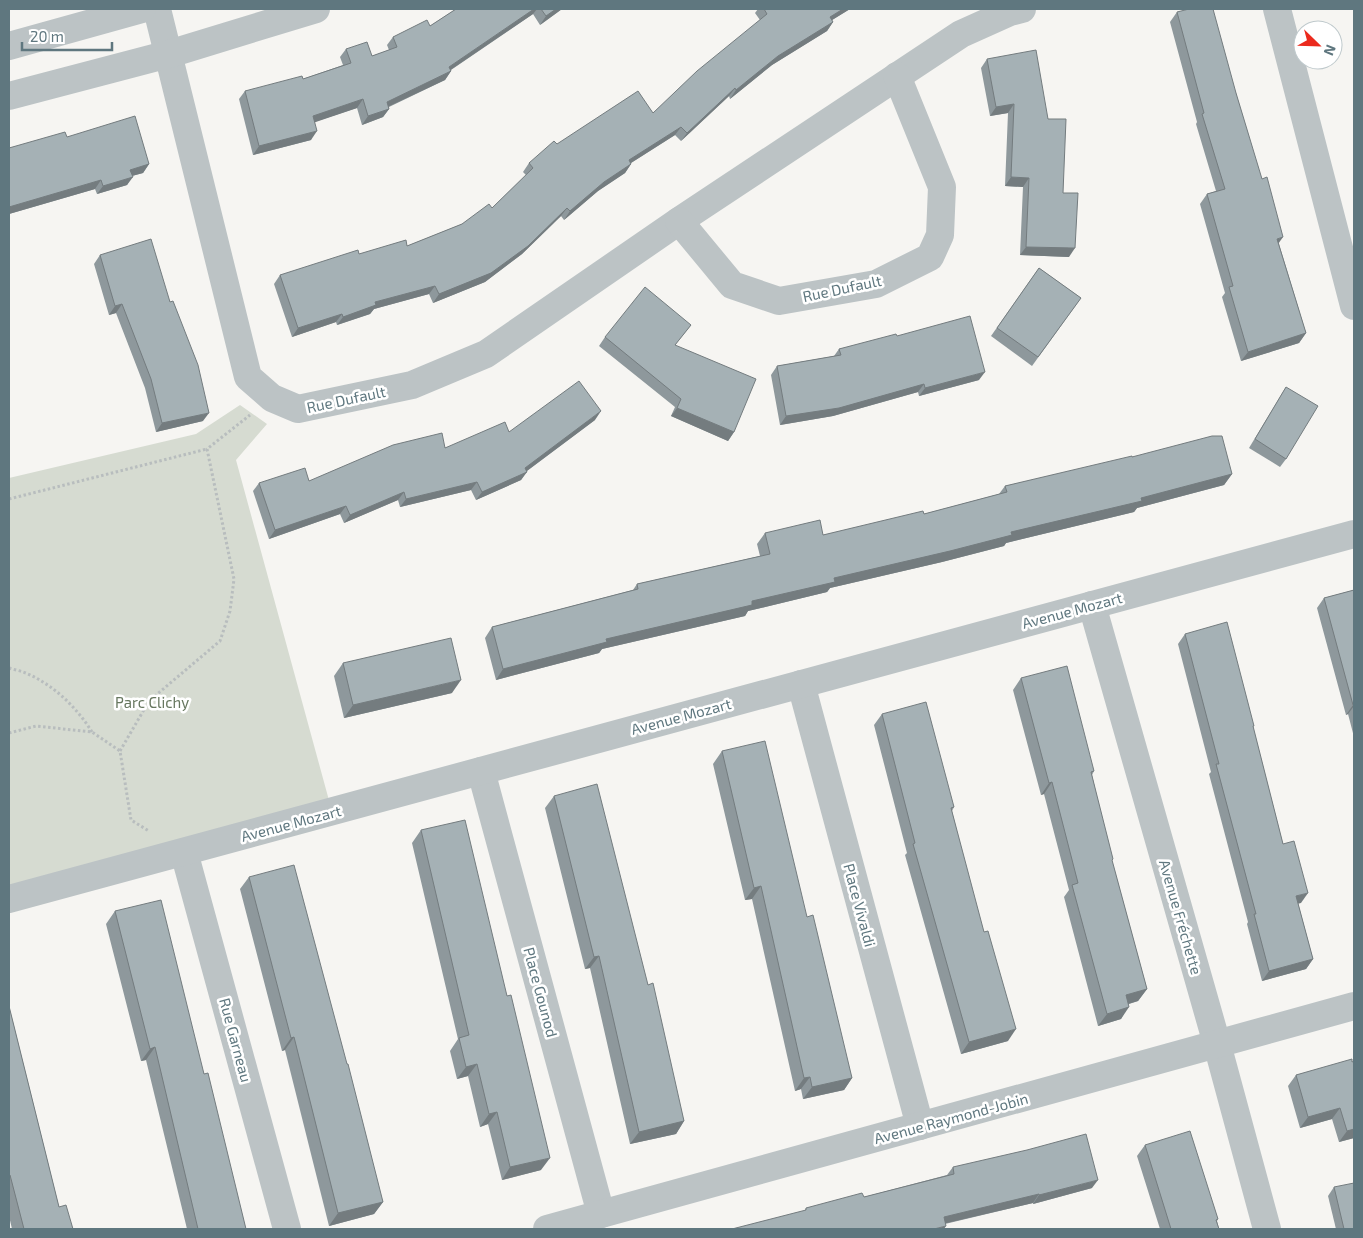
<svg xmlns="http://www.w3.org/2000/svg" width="1363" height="1238" font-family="'Exo 2',sans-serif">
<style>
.green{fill:#d6dbd1}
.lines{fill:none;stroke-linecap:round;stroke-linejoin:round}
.path{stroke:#b8bdbe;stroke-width:3;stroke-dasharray:2.5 2.5;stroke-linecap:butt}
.minor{stroke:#bcc3c5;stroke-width:28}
.wall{fill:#8e989c}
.shaded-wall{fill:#747c7f}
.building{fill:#a5b1b5;stroke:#747c7f}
.labels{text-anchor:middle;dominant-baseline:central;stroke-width:5;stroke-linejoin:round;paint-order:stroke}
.street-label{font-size:15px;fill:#5f777f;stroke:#fff}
.park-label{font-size:15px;fill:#67775f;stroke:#fff}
</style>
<rect width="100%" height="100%" fill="#f6f5f2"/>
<polygon class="green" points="240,405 267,424 236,460 330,804 9,890 9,478 196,434"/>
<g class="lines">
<g class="path">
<polyline points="9,499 207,449"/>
<path d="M9,668C15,670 22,671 28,674C55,686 77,708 92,732"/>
<polyline points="9,733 36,726 92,732 120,751 131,820 149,831"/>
<polyline points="120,751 149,701 220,641 230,611 234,579 207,449 250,415"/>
</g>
<g class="minor">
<polyline points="157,9 248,377 272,398 298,409 412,385 486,354 679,221 961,34 1010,12 1022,9"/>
<polyline points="1277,9 1354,306"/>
<polyline points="9,46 142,9"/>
<polyline points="9,96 169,54 316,9"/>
<polyline points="679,221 732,285 779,301 876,284 930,257 940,235 942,187 897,76"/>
<polyline points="1092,605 1217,1044 1267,1229"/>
<polyline points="801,684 920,1126"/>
<polyline points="481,771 601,1214"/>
<polyline points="184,852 287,1229"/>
<polyline points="9,899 1354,534"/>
<polyline points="547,1229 1354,1006"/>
</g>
</g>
<g class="wall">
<polygon points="456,9 562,9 540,25 533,14 451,70 451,71 445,80 389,107 389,109 383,117 362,125 357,108 314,122 311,140 253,155 239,99 245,91 303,79 343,65 340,57 346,49 372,56 389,50 387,45 393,37 430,26"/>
<polygon points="758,9 850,9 832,20 833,22 827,31 772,65 730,99 729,96 681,141 675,135 631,163 631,164 625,173 598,191 564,220 561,216 522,254 485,282 433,303 429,294 374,309 370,314 337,325 336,322 292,337 274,284 280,275 359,254 407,246 462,224 492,208 526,175 523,172 529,163 557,144 653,113 760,20 755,13"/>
<polygon points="1177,12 1236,93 1279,244 1306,333 1299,343 1241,361 1222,297 1225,293 1200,204 1207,194 1216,191 1196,124 1197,122 1170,22"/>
<polygon points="987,59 1048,119 1063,193 1069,257 1020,255 1023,187 1005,186 1008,113 990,116 981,68"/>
<polygon points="67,137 149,164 143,173 132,176 127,185 97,194 95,189 9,214 9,148"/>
<polygon points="100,255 170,302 203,421 156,432 145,388 116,313 109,315 94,264"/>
<polygon points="1039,268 1081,298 1032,366 991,336"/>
<polygon points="691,325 675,345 734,432 728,441 671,416 675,407 599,346 605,337"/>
<polygon points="897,336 979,380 919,396 918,392 833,416 780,425 771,375 777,366 834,356 839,349"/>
<polygon points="1286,387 1286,459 1280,467 1249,448"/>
<polygon points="595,420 527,471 521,480 476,500 471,490 400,507 398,500 344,523 340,514 269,539 253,491 259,483 309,481 509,432"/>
<polygon points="1132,457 1232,474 1224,485 1137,508 1134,512 1006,543 1004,546 942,562 830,588 827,592 748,611 745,616 602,649 599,653 496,680 485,638 492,627 633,590 637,584 760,556 757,544 765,533 823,535 924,514 999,494 1005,486"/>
<polygon points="1354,590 1354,737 1348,714 1346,715 1317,608 1324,598"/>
<polygon points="1185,634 1253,727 1283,844 1301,903 1298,903 1313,959 1306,969 1262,981 1247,924 1248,922 1209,774 1211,772 1178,644"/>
<polygon points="343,663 452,693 344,718 334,676"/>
<polygon points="1021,678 1094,771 1092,775 1112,861 1147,989 1138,1001 1129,1004 1121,1019 1098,1026 1064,897 1069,890 1044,794 1041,795 1013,690"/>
<polygon points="882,714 954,807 952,811 1008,1041 961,1054 905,855 907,853 874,725"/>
<polygon points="722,751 807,917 852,1078 844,1090 803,1099 801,1089 795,1091 752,899 745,900 713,764"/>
<polygon points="554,796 648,985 684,1121 676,1134 630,1144 590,968 585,969 545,808"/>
<polygon points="421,830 541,1170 502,1180 488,1124 480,1127 468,1076 457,1079 450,1051 458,1039 412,843"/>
<polygon points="249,877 383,1202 374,1214 329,1226 285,1050 282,1051 240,889"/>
<polygon points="115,911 204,1074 246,1229 187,1229 146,1060 141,1061 106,924"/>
<polygon points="9,1006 59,1207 73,1229 12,1229 9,1216"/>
<polygon points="1352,1062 1354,1138 1339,1142 1332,1119 1300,1128 1288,1086 1296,1075"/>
<polygon points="1145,1145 1218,1219 1217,1221 1219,1229 1160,1229 1137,1156"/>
<polygon points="953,1167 1092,1188 1033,1204 1033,1203 945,1224 805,1210 806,1208 864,1197 947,1175"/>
<polygon points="1334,1187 1354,1229 1336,1229 1328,1196"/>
</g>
<g class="shaded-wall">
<polygon points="534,9 537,9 533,14 443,75 449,67"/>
<polygon points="556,9 562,9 540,25 546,16"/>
<polygon points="843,9 850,9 824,25 830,17"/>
<polygon points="833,22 827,31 772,65 730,99 736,90 778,56"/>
<polygon points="451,71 445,80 381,110 387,102"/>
<polygon points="735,88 729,96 681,141 687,133"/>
<polygon points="363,99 357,108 307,125 313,116"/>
<polygon points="1014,104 1008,113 990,116 996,107"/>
<polygon points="389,109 383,117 362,125 368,116"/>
<polygon points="681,127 675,135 623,168 629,160"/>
<polygon points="317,131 311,140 253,155 259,146"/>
<polygon points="149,164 143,173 124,178 130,170"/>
<polygon points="631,164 625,173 598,191 564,220 570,211 604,182"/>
<polygon points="133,177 127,185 97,194 103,186"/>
<polygon points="1011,177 1029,178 1023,187 1005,186"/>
<polygon points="101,180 95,189 9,214 9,207"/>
<polygon points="567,208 561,216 522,254 485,282 433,303 439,294"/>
<polygon points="1283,237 1276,247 1277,239"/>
<polygon points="1026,247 1075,248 1069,257 1020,255"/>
<polygon points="435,286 429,294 374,309 370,314 337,325 343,317 375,302"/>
<polygon points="122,304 116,313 109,315 115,306"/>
<polygon points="342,314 336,322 292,337 298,328"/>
<polygon points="1306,333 1299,343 1241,361 1248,352"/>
<polygon points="985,372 979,380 919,396 925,388"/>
<polygon points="924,384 918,392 833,416 780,425 786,416"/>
<polygon points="677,408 734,432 728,441 671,416"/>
<polygon points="601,411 595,420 524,473 527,472 521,480 476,500 482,492 525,468"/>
<polygon points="209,413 203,421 156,432 162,423"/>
<polygon points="1232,474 1224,485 1137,508 1134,512 1006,543 1004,546 942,562 830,588 827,592 748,611 745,616 602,649 599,653 496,680 503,669 606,639 752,601 834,578"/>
<polygon points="477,482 471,490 400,507 406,499"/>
<polygon points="404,492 398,500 344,523 350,515"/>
<polygon points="346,506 340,514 269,539 275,530"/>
<polygon points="461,680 452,693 344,718 353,705"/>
<polygon points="1353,705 1354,705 1354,706 1348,714 1346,715"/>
<polygon points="1052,782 1044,794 1041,795 1049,783"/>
<polygon points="761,886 752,899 745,900 754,888"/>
<polygon points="1308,893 1301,903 1289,906 1296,896"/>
<polygon points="599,956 590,968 585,969 594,957"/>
<polygon points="1313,959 1306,969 1262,981 1269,971"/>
<polygon points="1147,989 1138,1001 1118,1007 1126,995"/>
<polygon points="1129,1007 1121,1019 1098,1026 1107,1014"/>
<polygon points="1016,1029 1008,1041 961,1054 969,1042"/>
<polygon points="294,1037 285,1050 282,1051 291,1038"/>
<polygon points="155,1047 146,1060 141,1061 150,1049"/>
<polygon points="477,1064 468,1076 457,1079 466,1067"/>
<polygon points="810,1077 801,1089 795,1091 804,1078"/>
<polygon points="852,1078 844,1090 803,1099 812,1087"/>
<polygon points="1340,1108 1332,1119 1300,1128 1308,1117"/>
<polygon points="497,1112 488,1124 480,1127 489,1114"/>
<polygon points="684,1121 676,1134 630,1144 639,1132"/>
<polygon points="1354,1129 1354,1138 1339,1142 1347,1131"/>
<polygon points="550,1158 541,1170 502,1180 510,1167"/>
<polygon points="1098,1180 1092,1188 1033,1204 1039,1195"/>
<polygon points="1039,1194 1033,1203 938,1225 944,1217"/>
<polygon points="383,1202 374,1214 329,1226 338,1213"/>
<polygon points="946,1226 944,1229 934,1229"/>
</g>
<g class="building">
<polygon points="456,9 534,9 449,67 451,71 387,102 389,109 368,116 363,99 313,116 317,131 259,146 245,91 302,76 303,79 351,63 346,49 367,42 372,56 397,47 393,37 427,20 430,26"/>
<polygon points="541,9 556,9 546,16"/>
<polygon points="764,9 843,9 830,17 833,22 778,56 736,90 735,88 687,133 681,127 629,160 631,164 604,182 570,211 567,208 528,246 491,273 439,294 435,286 375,302 376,305 343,317 342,314 298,328 280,275 358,250 359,254 406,240 407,246 462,224 489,204 492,208 533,168 529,163 554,141 557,144 638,91 653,113 697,71 767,14"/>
<polygon points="1189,9 1213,9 1236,93 1262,179 1267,177 1283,237 1277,239 1306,333 1248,352 1229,287 1233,286 1207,194 1225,189 1202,114 1204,113 1177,12"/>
<polygon points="1036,50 1048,119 1066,119 1063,193 1078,193 1075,248 1026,247 1029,178 1011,177 1014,104 996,107 987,59"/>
<polygon points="135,116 149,164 130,170 133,177 103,186 101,180 9,207 9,148 65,132 67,137"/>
<polygon points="151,239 170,302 173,301 198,365 209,413 162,423 151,379 122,304 115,306 100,255"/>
<polygon points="1039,268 1081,298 1038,357 997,328"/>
<polygon points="645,287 691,325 675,345 756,379 734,432 677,408 681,399 605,337"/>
<polygon points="970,316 985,372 925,388 924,384 839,408 786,416 777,366 841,355 839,349 896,334 897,336"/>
<polygon points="579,381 601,411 525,468 527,472 482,492 477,482 406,499 404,492 350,515 346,506 275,530 259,483 305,468 309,481 393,445 442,433 445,448 505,422 509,432"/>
<polygon points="1286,387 1318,406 1286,459 1255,439"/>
<polygon points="1212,436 1222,436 1232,474 1141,498 1142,501 1011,532 1012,535 950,551 834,578 835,582 752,601 752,605 606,639 607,642 503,669 492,627 638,589 637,584 770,554 765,533 820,520 823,535 923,511 924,514 1007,492 1005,486 1132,456 1132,457"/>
<polygon points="1354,590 1354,705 1353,705 1324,598"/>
<polygon points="1227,622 1254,726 1253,726 1283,844 1294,841 1308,893 1296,896 1313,959 1269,971 1254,914 1256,914 1216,764 1219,764 1185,634"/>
<polygon points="451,638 461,680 353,705 343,663"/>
<polygon points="1067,666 1094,771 1091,772 1113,859 1112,860 1147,989 1126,995 1129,1007 1107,1014 1072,885 1078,883 1052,782 1049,783 1021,678"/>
<polygon points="926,702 954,807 951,808 984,932 988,931 1016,1029 969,1042 913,844 915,843 882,714"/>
<polygon points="765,741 807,917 813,915 852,1078 812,1087 810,1077 804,1078 761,886 754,888 722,751"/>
<polygon points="597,784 648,985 653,983 684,1121 639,1132 599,956 594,957 554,796"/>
<polygon points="465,820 507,996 511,995 550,1158 510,1167 497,1112 489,1114 477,1064 466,1067 459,1038 469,1035 421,830"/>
<polygon points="294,865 347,1064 348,1064 383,1202 338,1213 294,1037 291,1038 249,877"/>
<polygon points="161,900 204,1074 208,1073 246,1229 198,1229 155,1047 150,1049 115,911"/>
<polygon points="9,1006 59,1207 66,1205 73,1229 24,1229 10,1175 9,1175"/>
<polygon points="1352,1059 1352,1062 1354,1061 1354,1129 1347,1131 1340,1108 1308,1117 1296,1075"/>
<polygon points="1190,1131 1218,1219 1216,1220 1219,1229 1171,1229 1145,1145"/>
<polygon points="1086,1134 1098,1180 1039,1195 1039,1194 944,1217 946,1226 934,1229 732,1229 806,1210 806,1208 862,1193 864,1197 954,1174 953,1167 1027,1150"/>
<polygon points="1354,1183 1354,1229 1344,1229 1334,1187"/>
</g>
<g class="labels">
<g class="street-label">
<text transform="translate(842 288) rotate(-12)">Rue Dufault</text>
<text transform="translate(346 399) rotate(-12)">Rue Dufault</text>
<text transform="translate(1072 610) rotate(-15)">Avenue Mozart</text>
<text transform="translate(681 716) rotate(-15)">Avenue Mozart</text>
<text transform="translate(291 823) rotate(-15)">Avenue Mozart</text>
<text transform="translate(860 905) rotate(75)">Place Vivaldi</text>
<text transform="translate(1181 917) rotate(74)">Avenue Fréchette</text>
<text transform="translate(541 992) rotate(75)">Place Gounod</text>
<text transform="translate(236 1040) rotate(75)">Rue Garneau</text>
<text transform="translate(951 1118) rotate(-15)">Avenue Raymond-Jobin</text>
</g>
<g class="park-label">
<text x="152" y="702">Parc Clichy</text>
</g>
</g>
<rect width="1363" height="1238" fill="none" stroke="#5f777f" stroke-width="20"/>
<g transform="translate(1318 45) rotate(113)"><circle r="24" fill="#ffffff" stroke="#bfc9cc"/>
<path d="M0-4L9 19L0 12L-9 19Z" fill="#eb2a1d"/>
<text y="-8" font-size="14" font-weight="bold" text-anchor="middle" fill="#5f777f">N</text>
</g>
<path d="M22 42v8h90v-8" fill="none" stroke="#5f777f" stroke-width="2.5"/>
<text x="30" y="42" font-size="15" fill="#5f777f" stroke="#ffffff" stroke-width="4" paint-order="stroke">20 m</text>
</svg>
